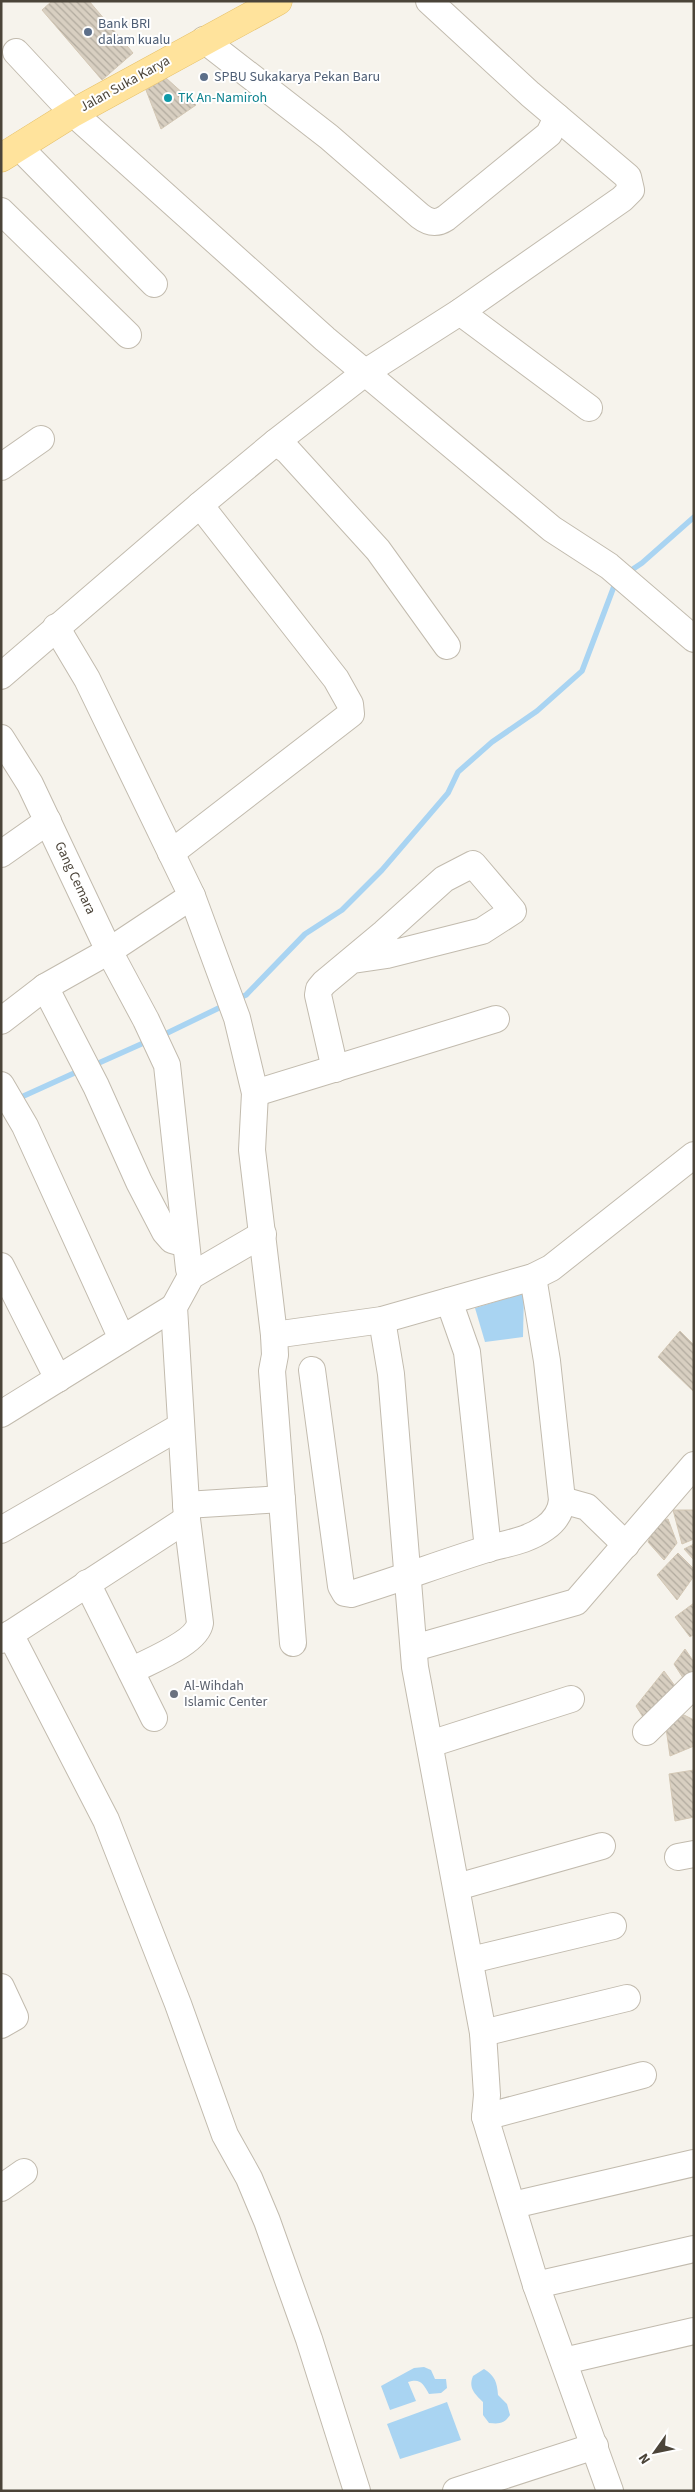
<svg xmlns="http://www.w3.org/2000/svg" width="695" height="2492" font-family="'Source Sans 3',sans-serif">
<style>
.water{fill:#a9d4f2}
.lines{fill:none;stroke-linecap:round;stroke-linejoin:round}
.stream{stroke:#a9d4f2;stroke-width:5.5}
.building{fill:url(#building-back-hatch);stroke:#d3c7b4}
.minor-casing{stroke:#c2bbae;stroke-width:28}
.major-casing{stroke:#e6c16a;stroke-width:29}
.minor{stroke:#fff;stroke-width:26}
.major{stroke:#ffe39c;stroke-width:28}
.service-dot{fill:#5c6f8a;stroke:#fff;stroke-width:2}
.culture-dot{fill:#0f9aa8;stroke:#fff;stroke-width:2}
.worship-dot{fill:#6b7280;stroke:#fff;stroke-width:2}
.labels{text-anchor:middle;dominant-baseline:central;stroke-width:4;stroke-linejoin:round;paint-order:stroke}
.service-label{font-size:14px;fill:#4e5e75;stroke:#fff;text-anchor:start}
.street-label{font-size:14px;fill:#4b4439;stroke:#fff}
.culture-label{font-size:14px;fill:#0d838f;stroke:#fff;text-anchor:start}
.worship-label{font-size:14px;fill:#5b616d;stroke:#fff;text-anchor:start}
</style>
<defs>
<pattern id="building-back-hatch" width="6" height="6" patternUnits="userSpaceOnUse" patternTransform="scale(1.25)"><rect width="6" height="6" fill="#d8cfc1"/><path d="M-1 5l2 2M0 0l6 6M5-1l2 2" fill="none" stroke="#b1aa9e"/></pattern>
</defs>
<rect width="100%" height="100%" fill="#f6f3ec"/>
<g class="water">
<polygon points="524,1293 523,1337 485,1342 475,1308"/>
<path d="M424,2367L431,2370L435,2379H446L447,2388L441,2393L429,2394C423,2383 420,2378 408,2382L416,2401L390,2410L381,2386L414,2368Z"/>
<path d="M484,2369C495,2376 497,2382 498,2395L507,2404L510,2415C504,2424 499,2424 489,2423L483,2415V2402C475,2394 468,2388 473,2376Z"/>
<polygon points="447,2402 461,2440 400,2459 387,2424"/>
</g>
<g class="lines">
<g class="stream">
<polyline points="627,573 642,563 694,517"/>
<polyline points="237,999 246,995 305,934 342,910 382,870 448,793 458,772 492,742 537,711 582,671 616,581"/>
<polyline points="161,1036 225,1005"/>
<polyline points="92,1066 148,1041"/>
<polyline points="17,1099 81,1070"/>
</g>
</g>
<g class="building">
<polygon points="52,1 89,1 133,53 102,80 42,10"/>
<polygon points="166,78 196,105 161,129 146,90"/>
<polygon points="680,1331 694,1345 694,1392 658,1357"/>
<polygon points="673,1510 694,1510 694,1539 682,1544"/>
<polygon points="668,1519 677,1543 664,1560 648,1542 657,1521"/>
<polygon points="694,1544 694,1560 684,1549"/>
<polygon points="678,1553 694,1569 694,1576 677,1600 657,1575"/>
<polygon points="694,1603 694,1634 690,1637 675,1617"/>
<polygon points="685,1649 694,1662 694,1676 687,1684 674,1664"/>
<polygon points="664,1671 678,1690 648,1725 636,1706"/>
<polygon points="684,1715 694,1720 694,1746 670,1756 666,1728"/>
<polygon points="694,1770 694,1817 675,1821 669,1774"/>
</g>
<g class="lines">
<g class="minor-casing">
<g id="minor">
<polyline points="429,1 530,94 628,177 631,190 622,199 460,312 366,372 276,442 288,451 378,550 447,646"/>
<path d="M204,40L329,137L420,216C429,223 437,224 446,218L549,134L557,117"/>
<polyline points="16,52 73,113 325,339 552,529 609,566 694,639"/>
<polyline points="19,147 154,284"/>
<polyline points="1,211 128,335"/>
<polyline points="460,312 589,408"/>
<polyline points="1,467 41,439"/>
<polyline points="56,627 87,679 192,896 237,1018 255,1093 252,1150 274,1335 275,1355 272,1371 293,1643"/>
<polyline points="1,676 200,505"/>
<polyline points="1,738 30,784 109,951 146,1020 167,1065 189,1269 191,1276"/>
<polyline points="171,853 351,714 350,704 336,679 200,505 276,442"/>
<polyline points="1,854 48,821"/>
<polyline points="45,987 96,1086 139,1182 165,1232 172,1240 186,1244"/>
<polyline points="1,1021 45,987 109,951 192,896"/>
<polyline points="335,1069 318,995 319,989 324,983 384,933 444,879 473,864 513,911 482,931 387,955 353,960"/>
<polyline points="1,1085 25,1126 122,1339 1,1414"/>
<polyline points="255,1093 496,1019"/>
<polyline points="1,1266 58,1379"/>
<polyline points="449,1301 467,1352 488,1549"/>
<polyline points="382,1320 391,1374 415,1667 483,2033 487,2095 485,2117 536,2285 610,2491"/>
<polyline points="274,1335 382,1320 533,1277 551,1268 694,1155"/>
<polyline points="122,1339 174,1307"/>
<path d="M312,1370L341,1586L345,1593L351,1594C397,1580 442,1563 487,1549C508,1543 527,1541 545,1528C555,1521 561,1512 562,1500L547,1361L533,1277"/>
<polyline points="562,1500 587,1507 626,1545"/>
<polyline points="186,1505 282,1499"/>
<polyline points="1,1530 181,1426"/>
<polyline points="87,1583 154,1718"/>
<polyline points="10,1634 106,1820 178,2004 225,2135 249,2178 267,2221 309,2339 357,2491"/>
<polyline points="1,1640 187,1519"/>
<polyline points="414,1648 576,1602 694,1465"/>
<path d="M131,1671C149,1661 197,1643 200,1623L187,1519L174,1307L191,1276L263,1234"/>
<polyline points="646,1732 694,1685"/>
<polyline points="430,1744 571,1699"/>
<polyline points="678,1857 694,1854"/>
<polyline points="457,1887 602,1846"/>
<polyline points="471,1960 613,1926"/>
<polyline points="1,1987 15,2017 1,2025"/>
<polyline points="483,2033 627,1998"/>
<polyline points="485,2117 643,2075"/>
<polyline points="1,2188 24,2172"/>
<polyline points="513,2205 694,2163"/>
<polyline points="536,2285 694,2249"/>
<polyline points="564,2361 694,2331"/>
<polyline points="456,2491 595,2446"/>
</g>
</g>
<g class="major-casing">
<polyline id="major" points="1,158 73,113 278,1"/>
</g>
<use href="#minor" class="minor"/>
<use href="#major" class="major"/>
</g>
<g class="service-dot">
<circle cx="88" cy="32" r="5"/>
<circle cx="204" cy="77" r="5"/>
</g>
<circle class="culture-dot" cx="168" cy="98" r="5"/>
<circle class="worship-dot" cx="174" cy="1694" r="5"/>
<g class="labels">
<g class="service-label">
<text x="98" y="24">Bank BRI<tspan x="98" dy="16">dalam kualu</tspan></text>
<text x="214" y="77">SPBU Sukakarya Pekan Baru</text>
</g>
<g class="street-label">
<text transform="translate(125 84) rotate(-29)">Jalan Suka Karya</text>
<text transform="translate(75 878) rotate(65)">Gang Cemara</text>
</g>
<g class="culture-label">
<text x="178" y="98">TK An-Namiroh</text>
</g>
<g class="worship-label">
<text x="184" y="1686">Al-Wihdah<tspan x="184" dy="16">Islamic Center</tspan></text>
</g>
</g>
<rect width="695" height="2492" fill="none" stroke="#4b4439" stroke-width="5"/>
<g transform="translate(655 2452) rotate(237)" stroke="#ffffff" stroke-width="4" paint-order="stroke">
<path d="M0-4L9 19L0 12L-9 19Z" fill="#4b4439"/>
<text y="-8" font-size="14" font-weight="bold" text-anchor="middle" fill="#4b4439">N</text>
</g>
</svg>
